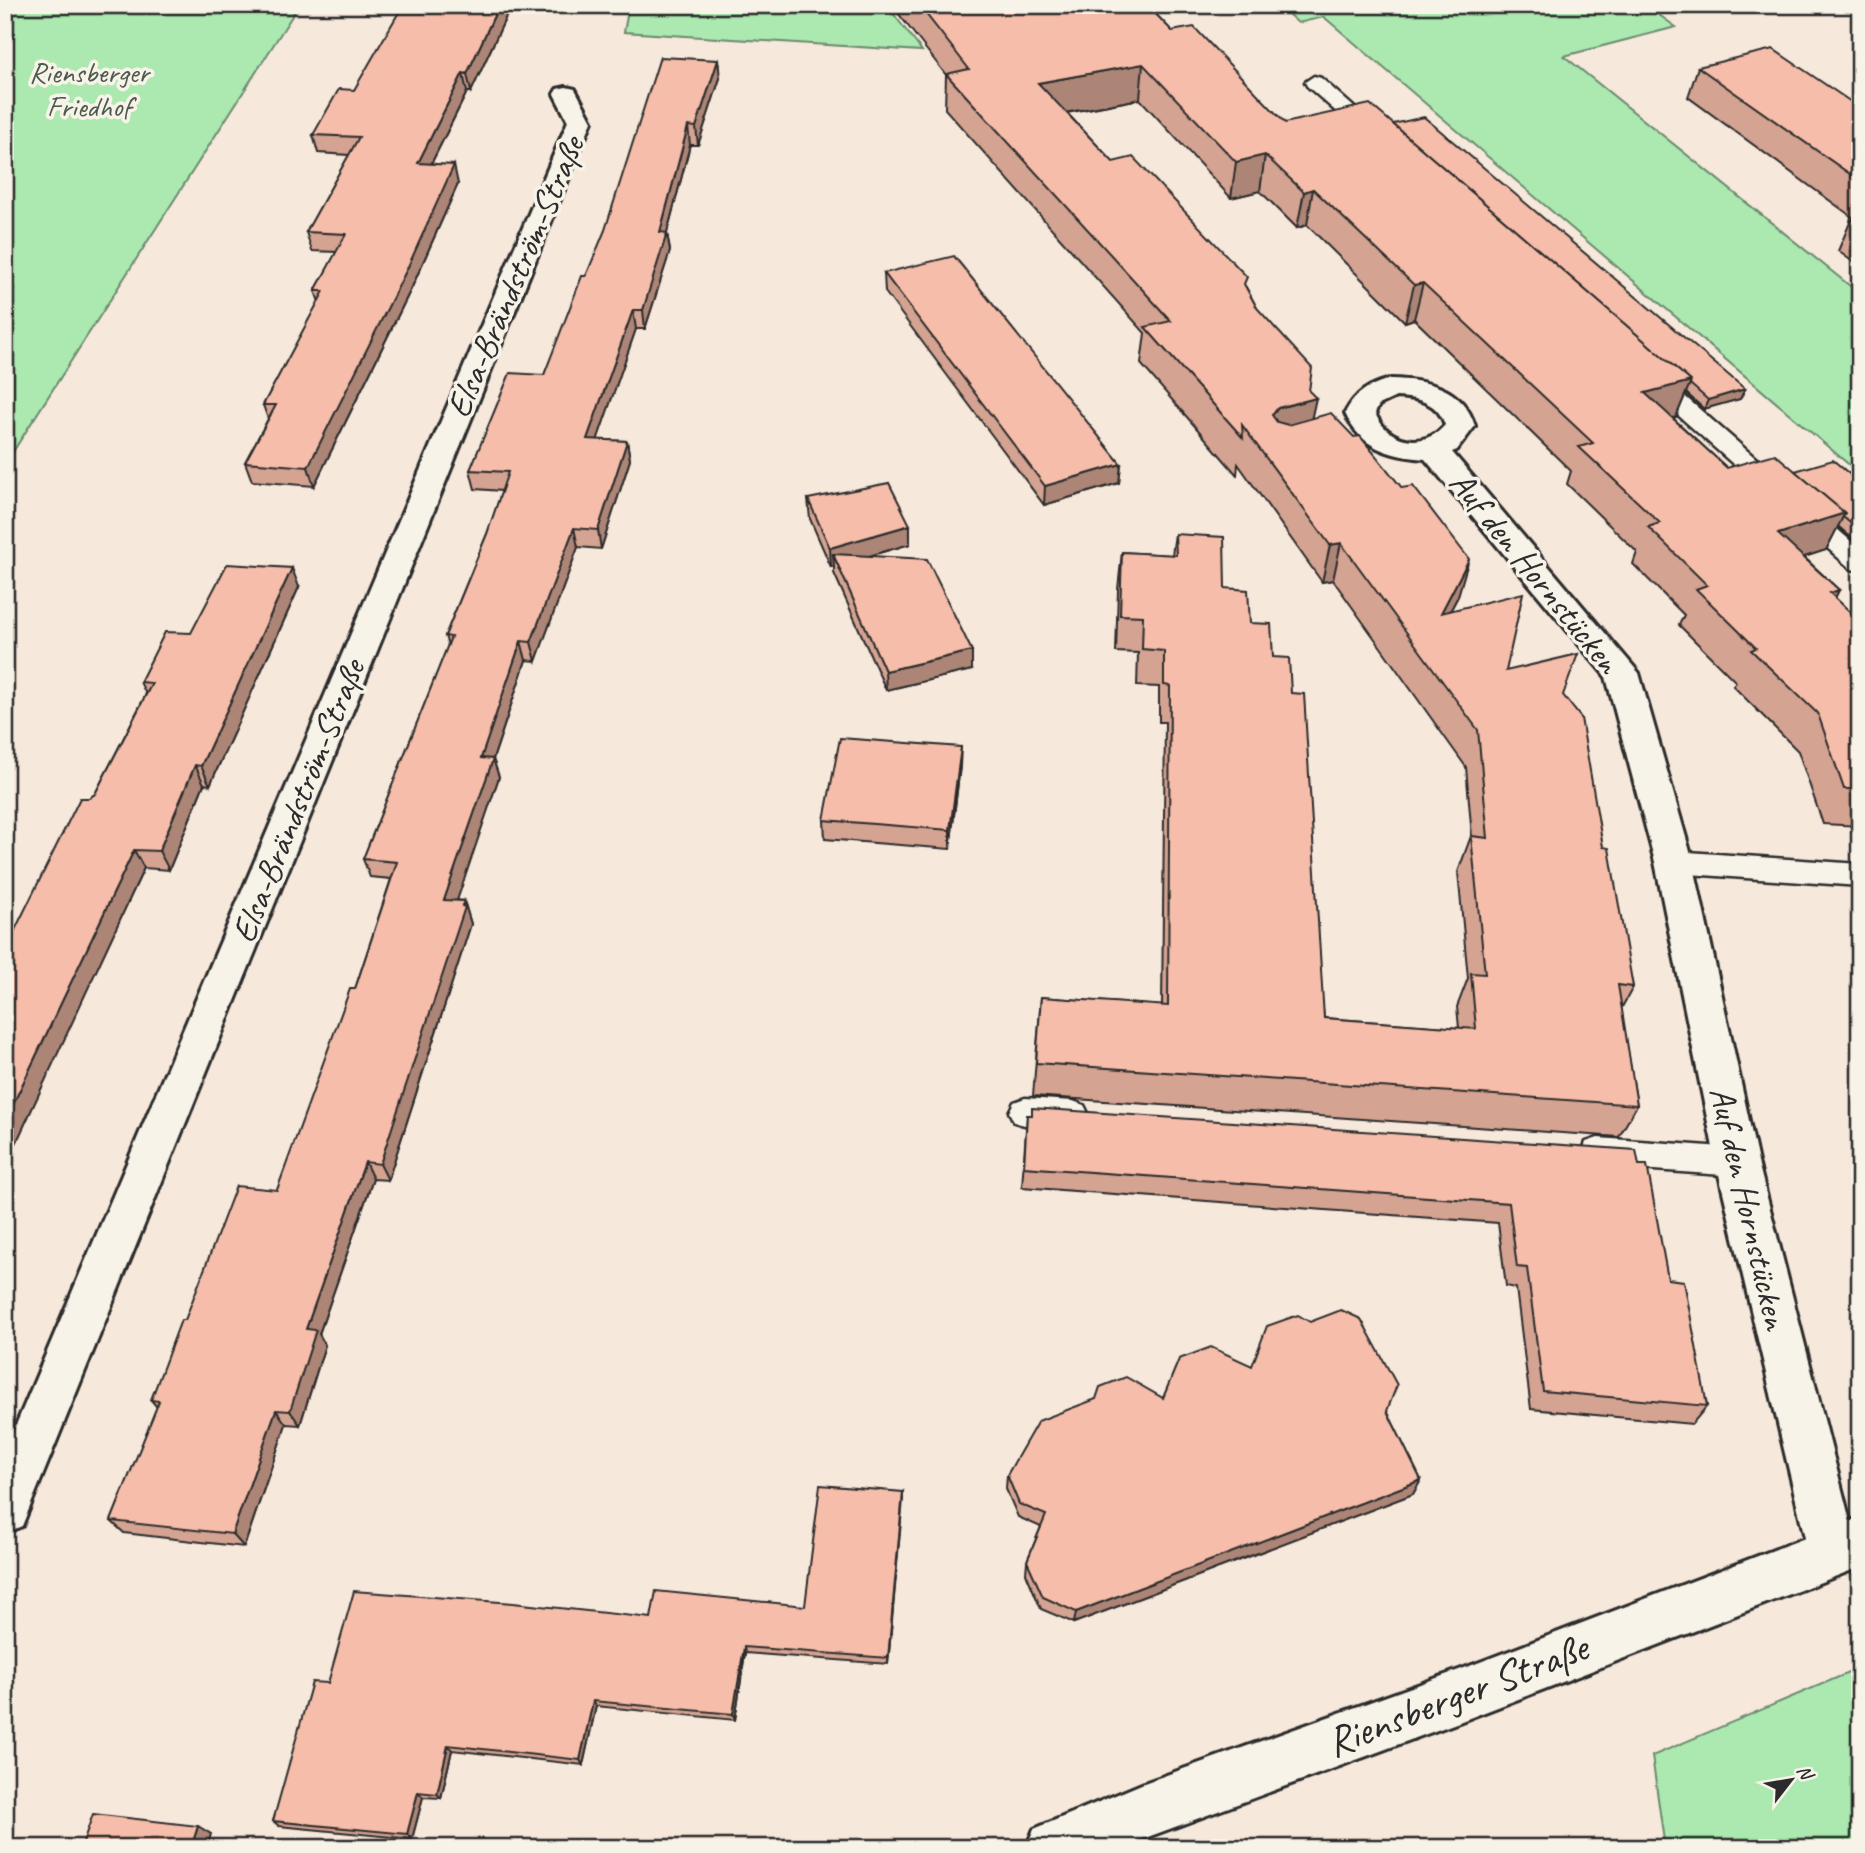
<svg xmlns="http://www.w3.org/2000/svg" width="1865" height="1853" font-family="Caveat,sans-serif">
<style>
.green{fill:#abe9b0;stroke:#6b8a6e;stroke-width:2}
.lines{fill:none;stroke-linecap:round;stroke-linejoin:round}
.lane-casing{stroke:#2b2b2b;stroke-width:5}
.street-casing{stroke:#2b2b2b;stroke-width:6}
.lane{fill:#f7f3e8;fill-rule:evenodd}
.street{fill:#f7f3e8;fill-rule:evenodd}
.wall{fill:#d4a392;stroke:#2b2b2b;stroke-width:2}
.shaded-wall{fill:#ac8577;stroke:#2b2b2b;stroke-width:2}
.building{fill:#f6beaa;stroke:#2b2b2b;stroke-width:2}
.labels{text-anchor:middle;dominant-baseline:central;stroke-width:7;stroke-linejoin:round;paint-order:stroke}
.far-park-label{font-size:30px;fill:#4b5a4c;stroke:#f7f3e8}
.street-label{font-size:35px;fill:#2b2b2b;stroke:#f7f3e8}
.near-street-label{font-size:42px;fill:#2b2b2b;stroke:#f7f3e8}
</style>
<rect width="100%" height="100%" fill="#f7e8dc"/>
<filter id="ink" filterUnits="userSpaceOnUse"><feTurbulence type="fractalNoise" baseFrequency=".0143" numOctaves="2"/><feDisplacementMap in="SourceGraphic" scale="14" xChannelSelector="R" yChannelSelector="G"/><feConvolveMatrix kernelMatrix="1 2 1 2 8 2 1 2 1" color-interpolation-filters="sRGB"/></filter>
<g filter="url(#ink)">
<g class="green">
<polygon points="5,5 299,5 5,464"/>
<polygon points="629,5 928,5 892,12 922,51 624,32"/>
<polygon points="1278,5 1645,5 1676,27 1564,56 1860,294 1860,474 1324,17 1298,23"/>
<polygon points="1860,1668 1860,1848 1665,1848 1652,1756"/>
</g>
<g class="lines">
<g class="lane-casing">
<g id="lane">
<polygon points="1314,76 1321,78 1381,131 1384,135 1381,139 1367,139 1307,86 1305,82"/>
<polygon points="1650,371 1658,373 1860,549 1860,571 1851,569 1642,383 1639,378"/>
<polygon points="1674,851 1860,864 1860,886 1674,873 1664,870 1660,862 1664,854"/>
<path d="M1025,1098L1073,1101L1084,1105L1089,1115L1084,1125C1064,1132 1034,1129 1014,1122L1009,1112L1014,1102Z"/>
<polygon points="1598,1138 1737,1148 1749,1152 1753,1162 1749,1172 1737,1176 1598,1166 1586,1162 1582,1152 1586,1142"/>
</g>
</g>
<g class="street-casing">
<g id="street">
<polygon points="566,87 575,89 592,121 29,1509 22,1526 5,1533 5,1451 568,121 554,94 557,89"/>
<path d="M1391,379C1427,380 1463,387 1475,426L1457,450L1452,452L1639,673L1693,862L1758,1162L1850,1521L1860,1518V1567L1459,1722L1118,1848H1026L1034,1829L1144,1783L1459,1670L1805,1538L1716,1162L1655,862L1606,677L1425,459C1390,456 1360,448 1345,413C1356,392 1368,385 1391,379ZM1396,397C1418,398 1438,402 1445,425C1424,450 1387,442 1375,413L1379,405Z"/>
</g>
</g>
<use href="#lane" class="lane"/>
<use href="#street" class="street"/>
</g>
<g class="wall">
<polygon points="898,5 1147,5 1172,31 1285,123 1393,124 1745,389 1740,399 1704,409 1686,393 1676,417 1673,418 1727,468 1795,471 1860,483 1860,540 1855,541 1838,526 1826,550 1804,557 1839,590 1835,598 1860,621 1860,826 1823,824 1798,751 1733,686 1736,682 1679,625 1684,615 1633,564 1637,552 1567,484 1571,471 1414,319 1405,322 1307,225 1297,228 1260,191 1231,198 1140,99 1067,113 1113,162 1246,287 1257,308 1309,391 1312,418 1458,596 1450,611 1506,671 1563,695 1603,847 1633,987 1621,1009 1637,1105 1619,1137 1033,1096 1041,997 1162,1006 1165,722 1159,722 1159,687 1137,686 1138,653 1116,652 1118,589 1122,552 1172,555 1175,534 1225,588 1273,657 1291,693 1324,1018 1459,1028 1457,1007 1468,978 1458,872 1471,836 1472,837 1466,767 1333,580 1322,582 1238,464 1237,475 1141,364 1145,333 945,109 946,75 898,13"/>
<polygon points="510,8 471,92 467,92 431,164 458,184 412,287 314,486 252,481 245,462 268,419 263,405 319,302 315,291 337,252 312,251 306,232 349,155 318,153 313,135 354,90"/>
<polygon points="718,60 720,78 698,145 690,145 667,233 670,251 645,329 636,329 597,440 627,441 630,460 601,549 578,547 536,661 526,660 493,759 499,777 456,900 464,901 471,924 388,1180 373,1179 319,1334 325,1345 300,1425 286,1424 244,1547 124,1533 111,1521 157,1407 151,1400 185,1320 277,1190 355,989 391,879 370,877 363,859 448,645 445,636 487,534 502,491 475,489 470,470 544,375 586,276"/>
<polygon points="1698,67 1860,108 1860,267 1838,251 1851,220 1855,219 1688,97"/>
<polygon points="884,273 1121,464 1119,483 1044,505 885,292"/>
<polygon points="808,499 910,525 910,544 868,556 972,670 886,690 834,573 834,566 831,567 810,519"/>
<polygon points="299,587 210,785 204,784 169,870 144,868 52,1063 10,953 6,948 89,798 95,794 146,694 140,682 191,633"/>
<polygon points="960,766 950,849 825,839 824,820"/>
<polygon points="1027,1115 1639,1165 1668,1279 1707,1406 1692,1424 1531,1409 1516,1288 1506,1286 1498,1223 1022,1187"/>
<polygon points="1252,1366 1387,1411 1421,1480 1413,1494 1074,1623 1041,1609 1026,1573 1027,1561 1041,1527 1018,1517 1006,1489 1007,1475 1163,1398"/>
<polygon points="903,1492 888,1664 745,1653 735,1720 596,1706 583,1765 452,1750 441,1798 423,1797 412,1839 279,1826 273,1821 328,1683 651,1618 805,1606"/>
</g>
<g class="shaded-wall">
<polygon points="499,5 509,5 510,8 471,92 467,74"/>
<polygon points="718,60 720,78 698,145 696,127"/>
<polygon points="1143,64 1140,99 1037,118 1038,83"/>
<polygon points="463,73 467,92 422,182 418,163"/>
<polygon points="688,126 690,145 665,240 667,233 670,251 645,329 643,310 660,232"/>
<polygon points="1265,155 1260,191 1231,198 1236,162"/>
<polygon points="454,165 458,184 412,287 314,486 308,467"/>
<polygon points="1313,189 1307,225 1297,228 1304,192"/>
<polygon points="1423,283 1414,319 1405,322 1414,285"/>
<polygon points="633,310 636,329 591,458 587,439"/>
<polygon points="1691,381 1676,417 1632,430 1645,393"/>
<polygon points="1745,389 1740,399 1704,409 1708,400"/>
<polygon points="1316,398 1308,434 1265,452 1272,415 1278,408"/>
<polygon points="627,441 630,460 601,549 598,530"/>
<polygon points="1121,464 1119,483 1044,505 1045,486"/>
<polygon points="1845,513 1826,550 1761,571 1778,534"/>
<polygon points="910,525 910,544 838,565 833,554 834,566 831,567 830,548"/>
<polygon points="574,528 578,547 536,661 531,642"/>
<polygon points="1860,532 1860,540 1855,541"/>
<polygon points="1341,543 1333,580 1322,582 1330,545"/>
<polygon points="1469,559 1458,596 1430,650 1441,613"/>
<polygon points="292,568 299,587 210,785 201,766"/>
<polygon points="1839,590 1820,627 1830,593"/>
<polygon points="521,641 526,660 487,777 481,758"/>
<polygon points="972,651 972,670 886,690 885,671"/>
<polygon points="961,747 960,766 950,849 950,830"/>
<polygon points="493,759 499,777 451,918 444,900"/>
<polygon points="195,765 204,784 169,870 159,851"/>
<polygon points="134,850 144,868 5,1167 5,1121"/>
<polygon points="464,901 471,924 388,1180 380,1164"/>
<polygon points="365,1162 373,1179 319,1334 325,1345 300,1425 290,1411 306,1329"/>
<polygon points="5,1200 9,1204 5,1211"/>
<polygon points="276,1410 286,1424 244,1547 232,1534"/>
<polygon points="1421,1480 1413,1494 1074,1623 1076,1612"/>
<polygon points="903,1492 903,1499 888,1664 888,1658"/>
<polygon points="744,1647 745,1653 735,1720 733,1714"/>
<polygon points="593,1701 596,1706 583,1765 580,1760"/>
<polygon points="448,1745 452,1750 441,1798 437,1794"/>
<polygon points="418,1792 423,1797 412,1839 407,1834"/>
<polygon points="198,1826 211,1834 207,1848 191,1848"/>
</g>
<g class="building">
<polygon points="403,5 499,5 467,74 463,73 418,163 454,165 407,269 308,467 245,462 276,405 263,405 324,291 315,291 346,234 306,232 359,137 313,135 339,89 354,90"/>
<polygon points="919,5 1147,5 1172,31 1194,27 1285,123 1370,104 1691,381 1645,393 1727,468 1775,454 1845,513 1778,534 1839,590 1830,593 1860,621 1860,789 1844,789 1818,714 1751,650 1756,648 1696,589 1707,585 1648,527 1660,523 1579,447 1593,443 1423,283 1414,285 1313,189 1304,192 1265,155 1236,162 1143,64 1038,83 1113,162 1133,157 1247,277 1244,284 1257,308 1312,368 1309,391 1316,398 1278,408 1272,415 1277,422 1288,425 1331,413 1354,437 1360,436 1402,488 1413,486 1469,559 1441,613 1523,593 1506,671 1578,654 1563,695 1581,718 1603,847 1609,848 1633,987 1618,985 1637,1105 1036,1063 1041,997 1168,1006 1170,686 1164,685 1164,651 1142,649 1143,616 1120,615 1122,552 1176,555 1175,534 1224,537 1225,588 1248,590 1250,623 1271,624 1273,657 1289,658 1291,693 1304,694 1324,1018 1476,1029 1471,973 1485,974 1471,836 1488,838 1478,730 1341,543 1330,545 1242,425 1243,438 1145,327 1171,321 946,74 969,69"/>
<polygon points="1773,49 1860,108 1860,181 1698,67"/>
<polygon points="660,57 718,60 696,127 688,126 660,232 667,233 643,310 633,310 587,439 627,441 598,530 574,528 531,642 521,641 481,758 493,759 444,900 464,901 462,906 465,907 380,1164 365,1162 306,1329 316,1330 290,1411 276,1410 232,1534 111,1521 159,1401 151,1400 181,1320 185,1320 236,1186 277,1190 350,989 355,989 397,862 363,859 451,637 445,636 487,534 508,472 470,470 510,373 544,375 582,276 586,276 605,230"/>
<polygon points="1424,117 1745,389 1708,400 1690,384 1691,381 1393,124"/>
<polygon points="1860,217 1860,226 1851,220"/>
<polygon points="954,256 1121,464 1045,486 884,273"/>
<polygon points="1833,460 1860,483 1860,531 1843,517 1845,513 1795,471"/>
<polygon points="889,483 910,525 830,548 808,499"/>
<polygon points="833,554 927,559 972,651 885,671"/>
<polygon points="227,564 292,568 201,766 195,765 159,851 134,850 5,1121 5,962 12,948 6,948 80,798 89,798 95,794 152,683 140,682 165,632 191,633"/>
<polygon points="840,738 961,747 950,830 824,820"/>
<polygon points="1032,1108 1636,1150 1639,1165 1647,1165 1668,1279 1684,1281 1707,1406 1543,1391 1527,1268 1517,1267 1509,1203 1024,1167 1027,1115 1032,1115"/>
<polygon points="1341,1310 1361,1319 1397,1385 1387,1411 1421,1480 1076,1612 1043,1597 1027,1561 1046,1515 1019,1504 1007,1475 1038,1421 1096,1399 1100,1387 1126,1377 1163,1398 1179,1359 1211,1347 1252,1366 1267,1326 1298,1315 1310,1322"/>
<polygon points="820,1485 903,1492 888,1658 744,1647 733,1714 593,1701 580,1760 448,1745 437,1794 418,1792 407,1834 273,1821 312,1682 328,1683 354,1591 513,1603 651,1618 656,1591 805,1606"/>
<polygon points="93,1814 198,1826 191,1848 81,1848"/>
</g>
</g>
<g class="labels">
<g class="far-park-label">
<text x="89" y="72">Riensberger<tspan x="89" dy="34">Friedhof</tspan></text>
</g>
<g class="street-label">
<text transform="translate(515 277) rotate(-67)">Elsa-Brändström-Straße</text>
<text transform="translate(1535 572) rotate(51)">Auf den Hornstücken</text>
<text transform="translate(298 801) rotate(-68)">Elsa-Brändström-Straße</text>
<text transform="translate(1749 1208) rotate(77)">Auf den Hornstücken</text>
</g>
<g class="near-street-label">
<text transform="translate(1457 1695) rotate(-21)">Riensberger Straße</text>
</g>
</g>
<rect width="1865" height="1853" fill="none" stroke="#f7f3e8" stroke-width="28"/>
<rect x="14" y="14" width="1837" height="1825" fill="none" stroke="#2b2b2b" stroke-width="2.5" filter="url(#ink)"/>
<g transform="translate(1791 1780) rotate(59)" stroke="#f7f3e8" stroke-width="5" paint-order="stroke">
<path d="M0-5L12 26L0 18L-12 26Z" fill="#2b2b2b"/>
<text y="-10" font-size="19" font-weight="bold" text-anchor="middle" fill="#2b2b2b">N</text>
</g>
</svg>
